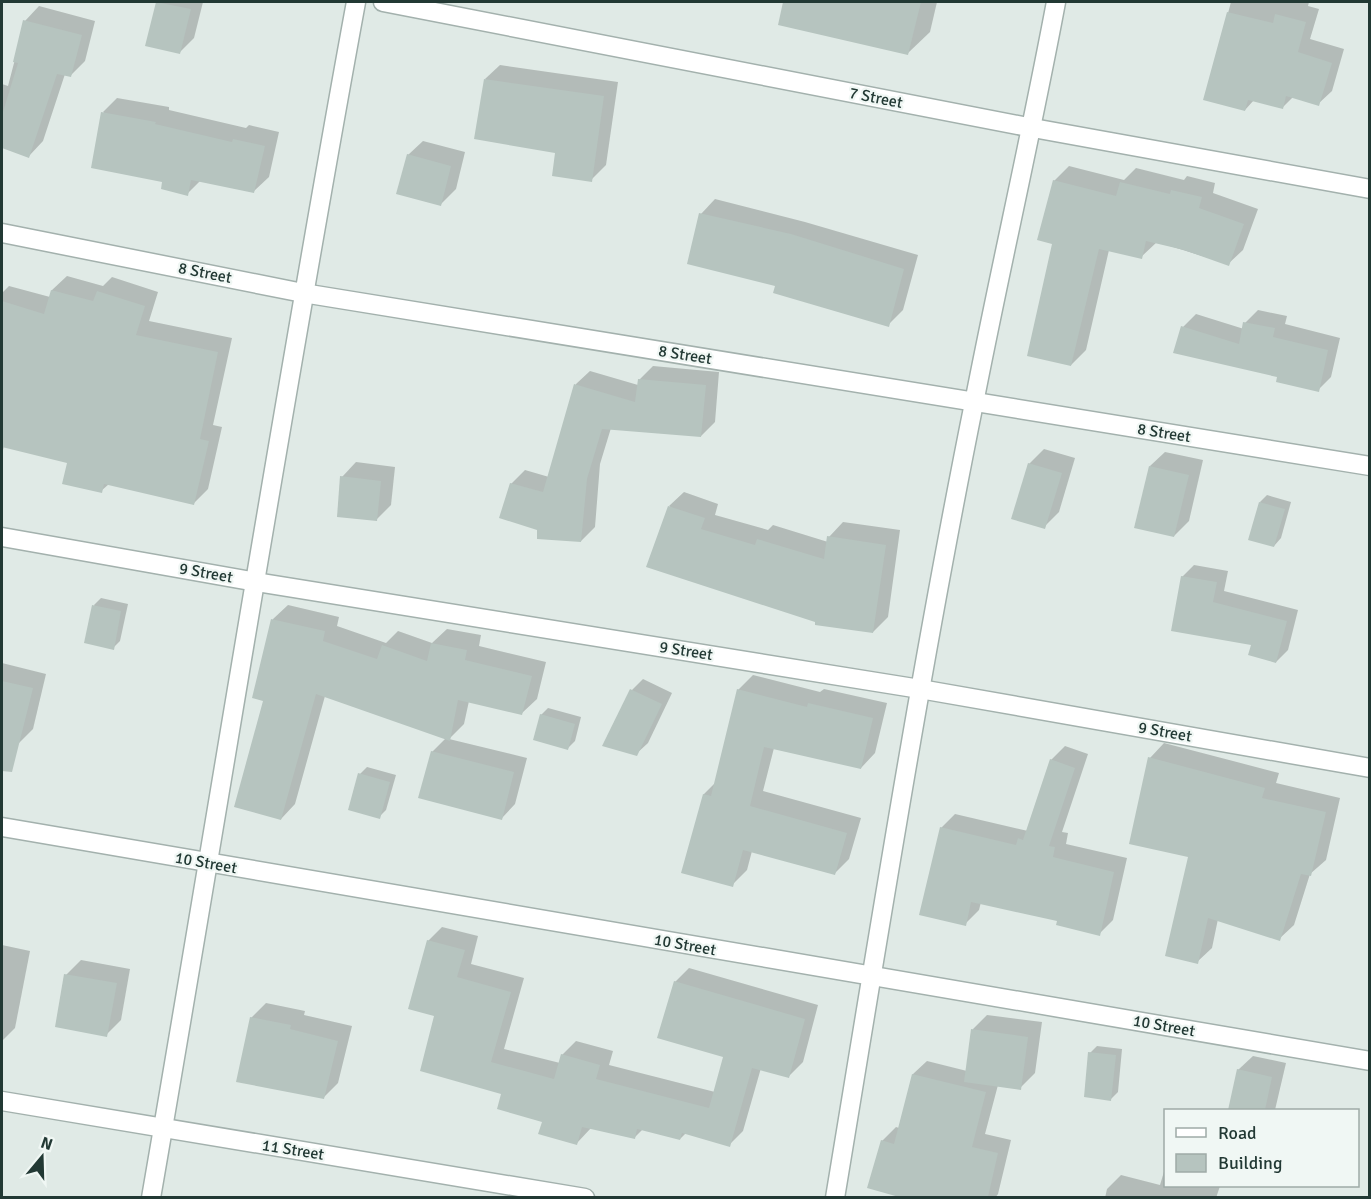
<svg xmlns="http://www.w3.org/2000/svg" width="1371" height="1199" font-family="Signika,sans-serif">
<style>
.shadow{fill:#0003}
.building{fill:#b6c4bf}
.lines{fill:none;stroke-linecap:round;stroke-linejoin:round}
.street-casing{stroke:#a3b1ad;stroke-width:21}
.street{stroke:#fff;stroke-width:18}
.labels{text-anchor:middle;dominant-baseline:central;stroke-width:4.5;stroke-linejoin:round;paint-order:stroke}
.street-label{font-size:16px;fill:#223934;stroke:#f0f7f4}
</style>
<rect width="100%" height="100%" fill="#e0eae6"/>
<g class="shadow">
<polygon points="157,2 203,2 194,38 179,53 147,45"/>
<polygon points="785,2 937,2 930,32 908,53 780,24"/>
<polygon points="1231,2 1309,2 1308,6 1319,9 1310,39 1344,49 1332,91 1318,104 1293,97 1282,108 1254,100 1245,110 1205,99"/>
<polygon points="39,6 95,21 85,61 70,76 65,74 43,141 29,156 2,147 2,84 8,86 25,21"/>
<polygon points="500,65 618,82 606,165 591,180 557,151 485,79"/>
<polygon points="117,98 169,107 169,110 246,128 249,125 279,132 269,177 254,191 201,180 187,194 103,112"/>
<polygon points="423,141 465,152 456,189 441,204 408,155"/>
<polygon points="1069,166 1124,180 1136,168 1184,180 1187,176 1215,183 1213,193 1258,209 1243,250 1228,264 1157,242 1141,257 1109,250 1086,350 1071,365 1054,243 1054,181"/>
<polygon points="715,199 805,222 918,255 903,310 888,325 777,285 701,214"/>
<polygon points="67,276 103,286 112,277 158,292 149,321 232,338 213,425 222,427 208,489 194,503 109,484 101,491 69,461 4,446 2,454 2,293 9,286 50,297 52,290"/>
<polygon points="1258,310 1287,316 1285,324 1340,338 1331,377 1318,390 1279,376 1183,327 1196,314 1244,329 1245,323"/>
<polygon points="653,366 719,372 715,422 701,436 611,428 600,464 595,527 581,541 539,529 511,484 525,470 549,477 576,384 590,371 638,385 639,380"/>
<polygon points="1044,449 1075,458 1059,512 1044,527 1029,464"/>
<polygon points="1165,452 1203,460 1189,521 1174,536 1150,466"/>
<polygon points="356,462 395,467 391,505 377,519 342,477"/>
<polygon points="684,492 718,504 715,515 768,530 773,525 828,542 829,537 843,522 900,530 888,617 873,632 817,621 669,506"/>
<polygon points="1267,495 1291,502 1281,538 1274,546 1260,502"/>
<polygon points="1194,565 1228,571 1224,591 1298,610 1288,650 1276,662 1253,644 1182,577"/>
<polygon points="101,598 128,604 120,641 113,648 94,605"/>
<polygon points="288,605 339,617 337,626 386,643 398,631 432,643 447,629 481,635 479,646 546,662 537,699 522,713 469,701 464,724 449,739 527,758 515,804 502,818 432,752 446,738 325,696 295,804 281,819 265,700 273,619"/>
<polygon points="2,663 46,674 33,729 18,744 2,740"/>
<polygon points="753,675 820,692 824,689 887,703 875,753 861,768 774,748 763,791 861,818 849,859 835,873 752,851 747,870 732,885 683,872 704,794 715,783 738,690"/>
<polygon points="643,679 672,693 648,743 636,754 632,690"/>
<polygon points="548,708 581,717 575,741 568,748 541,715"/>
<polygon points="1164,743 1279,773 1276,783 1340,798 1326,860 1310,874 1294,925 1279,939 1218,919 1212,948 1197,962 1189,856 1150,758"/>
<polygon points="1065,746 1088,754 1062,832 1068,833 1066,844 1127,858 1113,920 1099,934 1059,920 981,902 979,910 965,924 941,828 955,814 1028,831 1051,760"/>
<polygon points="367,767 396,775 386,810 379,817 360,774"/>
<polygon points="442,927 478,936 471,964 524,978 504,1049 560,1063 562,1055 576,1041 613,1051 609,1065 715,1092 725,1056 675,982 689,968 818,1005 803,1062 789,1076 761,1068 743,1131 729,1145 686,1133 680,1139 643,1129 634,1138 591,1128 577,1143 503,1093 436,1015 428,941"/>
<polygon points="2,945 30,951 15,1028 2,1041"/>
<polygon points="81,960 130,969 121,1020 106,1035 66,975"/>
<polygon points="266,1003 305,1011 304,1015 352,1026 338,1083 323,1098 251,1018"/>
<polygon points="987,1015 1042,1022 1035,1073 1020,1088 998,1085 985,1134 1011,1140 998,1194 995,1198 905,1198 869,1187 882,1141 896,1127 899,1128 913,1074 927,1061 967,1071 973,1029"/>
<polygon points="1097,1046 1122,1049 1118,1092 1111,1099 1090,1053"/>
<polygon points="1253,1056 1286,1063 1275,1110 1229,1110 1238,1070"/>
<polygon points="1166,1165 1166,1186 1220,1186 1216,1198 1105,1198 1107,1189 1121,1175 1160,1185"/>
</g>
<g class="building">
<polygon points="156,2 191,9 180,54 145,46"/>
<polygon points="783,2 921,2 908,55 778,25"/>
<polygon points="1227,12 1273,23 1275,14 1306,22 1298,52 1332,63 1319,106 1286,96 1283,109 1248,100 1245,111 1203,100"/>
<polygon points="23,20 82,35 71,77 57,74 29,158 2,148 2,115 18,63 13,62"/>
<polygon points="484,79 604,96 592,182 552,176 555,153 474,139"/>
<polygon points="101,112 156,122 155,124 232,142 233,139 265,146 254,193 191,180 188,196 161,189 162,182 91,168"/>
<polygon points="407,154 451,166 441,206 396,194"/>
<polygon points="1053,180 1116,196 1120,182 1170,194 1171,190 1202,197 1199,208 1244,224 1229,266 1184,250 1146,241 1142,259 1099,249 1071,366 1027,356 1052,244 1037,240"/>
<polygon points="699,213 791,234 904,269 889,327 773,293 775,286 687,264"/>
<polygon points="51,290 93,301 97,291 145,306 136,335 218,352 200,439 209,441 194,505 104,484 102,493 62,484 67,463 2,447 2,301 44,314"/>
<polygon points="1243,322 1275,328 1273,337 1328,350 1319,392 1276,382 1277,377 1173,353 1181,326 1239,344"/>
<polygon points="638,379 706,385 701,437 602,429 587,479 581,542 537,539 537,530 499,518 510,483 543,492 574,384 635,402"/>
<polygon points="1028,463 1062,473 1045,529 1011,519"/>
<polygon points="1149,466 1189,475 1174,537 1134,528"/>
<polygon points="340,476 381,481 377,521 337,517"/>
<polygon points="1259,502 1285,509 1274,547 1248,540"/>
<polygon points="668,506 705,518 701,529 755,545 757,539 824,559 827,536 886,545 873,633 815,625 815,622 646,567"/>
<polygon points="1181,576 1217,582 1213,602 1287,621 1276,663 1248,655 1251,645 1171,631"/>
<polygon points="92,605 121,611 114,650 84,643"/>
<polygon points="271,619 325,631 323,641 377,659 382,645 427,661 431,643 467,650 465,660 532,676 522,715 458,700 450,741 316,694 281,820 234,807 263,701 252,698"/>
<polygon points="2,681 33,688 12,772 2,771"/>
<polygon points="630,689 662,704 637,756 602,746"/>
<polygon points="737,689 807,707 808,703 873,718 861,769 764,747 750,806 847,833 835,875 743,850 733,887 681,873 703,794 711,796"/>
<polygon points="540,714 575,724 568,750 533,740"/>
<polygon points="431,751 514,772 502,820 418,798"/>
<polygon points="1148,757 1265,788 1262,798 1326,812 1311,876 1301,874 1280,941 1208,918 1198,964 1165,956 1188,857 1129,844"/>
<polygon points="1050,759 1075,768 1049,846 1055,847 1053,857 1114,872 1100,936 1056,925 1057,921 971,902 966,926 919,915 940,827 1016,845 1018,838 1023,840"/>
<polygon points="358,773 390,782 380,819 348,810"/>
<polygon points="427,940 465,950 457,977 511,992 491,1062 554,1079 561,1054 600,1065 596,1079 709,1108 723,1057 657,1038 674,981 805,1019 789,1078 752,1068 730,1147 682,1133 680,1140 637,1129 635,1139 582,1127 577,1145 538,1134 542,1122 497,1109 501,1094 420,1071 434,1016 408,1009"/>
<polygon points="64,974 117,983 107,1037 55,1027"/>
<polygon points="250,1017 291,1025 290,1029 338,1041 324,1099 236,1082"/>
<polygon points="971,1029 1028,1037 1021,1090 964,1082"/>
<polygon points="1088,1052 1116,1055 1111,1101 1084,1097"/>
<polygon points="1237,1069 1272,1077 1265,1110 1228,1110"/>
<polygon points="912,1074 986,1092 972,1147 998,1153 988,1197 899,1197 867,1188 881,1140 894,1144"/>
</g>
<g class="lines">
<g class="street-casing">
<g id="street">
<polyline points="383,2 1033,128 1370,189"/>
<polyline points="2,233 303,293 1370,466"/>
<polyline points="2,537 256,582 920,689 1370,768"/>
<polyline points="2,827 1370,1061"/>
<polyline points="2,1101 585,1198"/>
<path d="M151,1198C220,799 283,399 356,2"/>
<path d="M835,1198C879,932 921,666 974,403C1000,269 1031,136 1056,2"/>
</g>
</g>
<use href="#street" class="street"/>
</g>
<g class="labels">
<g class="street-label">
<text transform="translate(876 98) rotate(11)">7 Street</text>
<text transform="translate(205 273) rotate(11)">8 Street</text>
<text transform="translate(685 355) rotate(9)">8 Street</text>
<text transform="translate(1164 433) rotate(9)">8 Street</text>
<text transform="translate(206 573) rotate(10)">9 Street</text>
<text transform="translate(686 651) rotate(9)">9 Street</text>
<text transform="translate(1165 732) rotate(10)">9 Street</text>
<text transform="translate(206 863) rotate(10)">10 Street</text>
<text transform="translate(685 945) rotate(10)">10 Street</text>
<text transform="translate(1164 1026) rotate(10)">10 Street</text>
<text transform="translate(293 1150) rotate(9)">11 Street</text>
</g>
</g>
<rect width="1371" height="1199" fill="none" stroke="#223934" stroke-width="6"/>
<rect x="1164" y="1109" width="195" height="78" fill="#f0f7f4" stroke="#9eaba7" stroke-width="1.5"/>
<rect x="1176" y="1128" width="30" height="9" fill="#ffffff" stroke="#9eaba7" stroke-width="1.5"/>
<text x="1218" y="1139" font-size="18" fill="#223934">Road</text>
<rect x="1176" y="1154" width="30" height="18" fill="#b6c4bf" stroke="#9eaba7" stroke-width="1.5"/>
<text x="1218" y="1169" font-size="18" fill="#223934">Building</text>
<g transform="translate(42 1157) rotate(19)" stroke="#f0f7f4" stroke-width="4.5" paint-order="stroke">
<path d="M0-4.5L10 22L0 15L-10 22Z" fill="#223934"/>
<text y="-9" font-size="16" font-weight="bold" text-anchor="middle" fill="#223934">N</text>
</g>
</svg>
